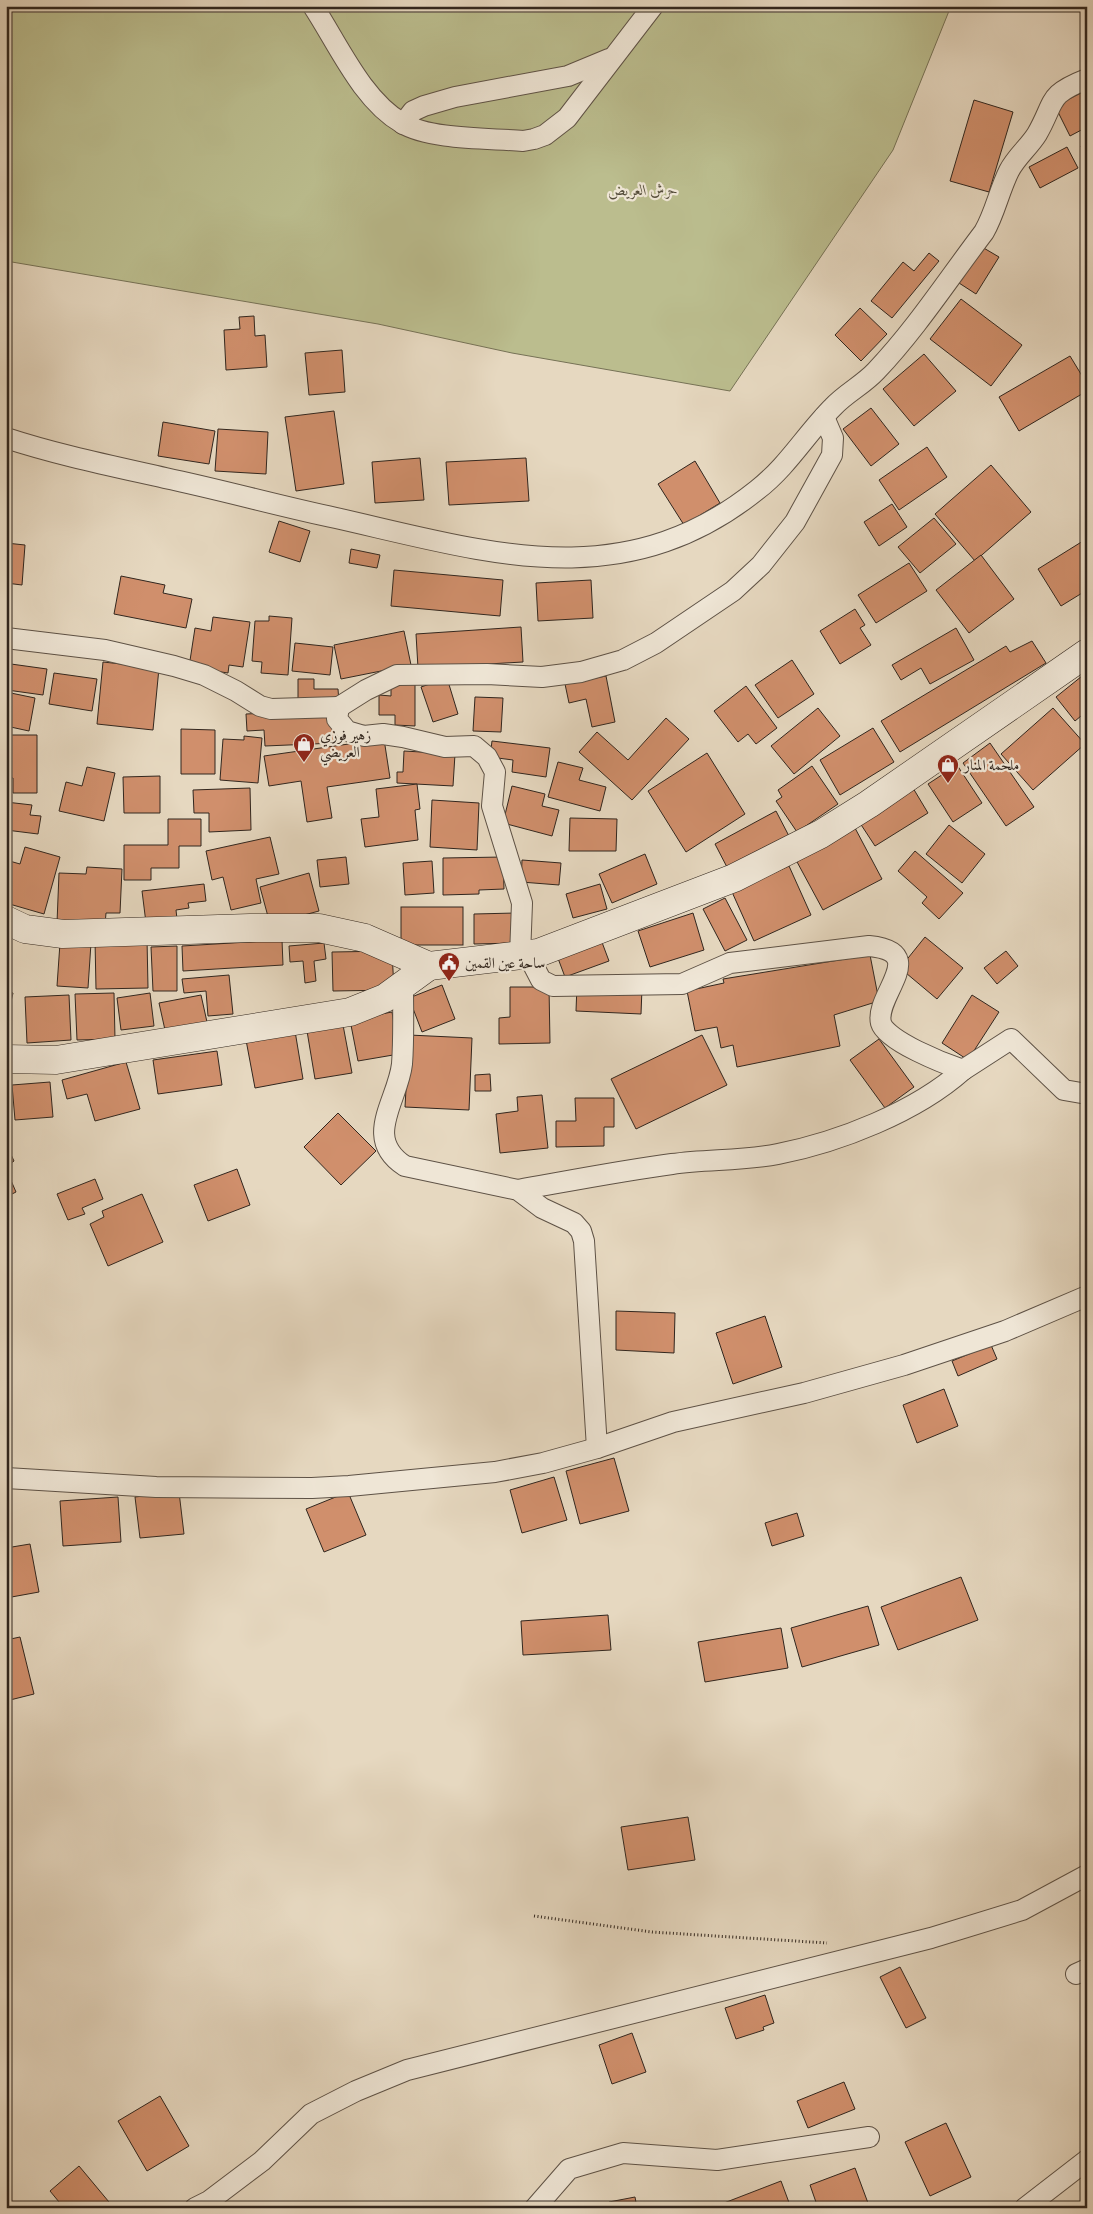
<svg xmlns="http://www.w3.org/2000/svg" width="1093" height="2214" font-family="'IM FELL Double Pica',Amiri,serif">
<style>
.green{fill:#bbbd8e;stroke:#767256}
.building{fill:#d08f6c;stroke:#31261e}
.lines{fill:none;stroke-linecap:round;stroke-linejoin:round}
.street-casing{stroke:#5e5246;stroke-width:22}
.secondary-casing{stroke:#31261e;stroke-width:29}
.path{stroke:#31261e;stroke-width:3;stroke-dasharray:1 2.5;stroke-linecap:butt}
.street{stroke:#efe6d6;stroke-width:20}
.secondary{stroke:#efe6d6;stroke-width:28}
.labels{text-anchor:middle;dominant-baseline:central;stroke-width:4.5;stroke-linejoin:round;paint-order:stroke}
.park-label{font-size:15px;font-style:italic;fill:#544c3a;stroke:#efe6d6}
.poi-label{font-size:15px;fill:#31261e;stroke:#efe6d6;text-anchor:start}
</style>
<rect width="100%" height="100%" fill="#e6d8c0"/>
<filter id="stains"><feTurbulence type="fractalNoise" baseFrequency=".004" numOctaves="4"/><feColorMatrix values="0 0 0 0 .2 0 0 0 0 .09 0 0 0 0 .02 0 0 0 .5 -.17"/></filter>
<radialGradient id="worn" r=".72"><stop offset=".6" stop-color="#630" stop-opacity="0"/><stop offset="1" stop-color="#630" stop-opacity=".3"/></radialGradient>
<polygon class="green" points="6,6 951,6 893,150 730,391 512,353 378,324 6,261"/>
<g class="building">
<polygon points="1087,90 1087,127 1070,136 1055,106"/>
<polygon points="974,100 1013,112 989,192 950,181"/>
<polygon points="1087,144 1087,160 1081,146"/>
<polygon points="1067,147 1078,168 1040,188 1029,167"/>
<polygon points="982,247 999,257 976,294 959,283"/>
<polygon points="929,253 939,261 892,318 871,301 903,262 914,271"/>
<polygon points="961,299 1022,345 991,386 930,339"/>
<polygon points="860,308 887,334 861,361 835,335"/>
<polygon points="254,316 255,336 265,335 267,367 226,370 224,330 240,329 239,317"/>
<polygon points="342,350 345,392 309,395 305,353"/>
<polygon points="924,354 956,391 914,426 883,389"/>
<polygon points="1070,356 1087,384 1087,391 1019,431 999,397"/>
<polygon points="871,408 899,444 871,466 843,429"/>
<polygon points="334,411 344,484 296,491 285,417"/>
<polygon points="163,422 215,431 209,464 158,456"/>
<polygon points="218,429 268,432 266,474 215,471"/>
<polygon points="927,447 947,477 899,510 879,480"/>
<polygon points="420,458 424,500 375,503 372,462"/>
<polygon points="526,458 529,501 449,505 446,462"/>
<polygon points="695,461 720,503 684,525 658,484"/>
<polygon points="991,465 1031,512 975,561 935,514"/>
<polygon points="892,504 907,527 879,546 864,522"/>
<polygon points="934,518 956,544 920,573 898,547"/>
<polygon points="279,521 310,531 300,562 269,552"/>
<polygon points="1083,541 1087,546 1087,590 1061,606 1038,569"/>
<polygon points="6,543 25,545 22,585 6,583"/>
<polygon points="351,549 380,555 377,568 349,563"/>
<polygon points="981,555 1014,599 969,633 936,590"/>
<polygon points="909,563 927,591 876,623 858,595"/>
<polygon points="394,570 503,580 500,616 391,606"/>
<polygon points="121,576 165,585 163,593 192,599 186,628 114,614"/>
<polygon points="591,580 593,618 538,621 536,583"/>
<polygon points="855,609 865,625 860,628 871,645 840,664 820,631"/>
<polygon points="269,616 292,618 288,675 261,673 262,662 252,661 255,621 269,621"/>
<polygon points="213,617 250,622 243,667 229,665 228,673 189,667 195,628 211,631"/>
<polygon points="521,627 523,662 418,668 416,634"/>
<polygon points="956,628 974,660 930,684 921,668 901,680 892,665"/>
<polygon points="404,631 411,665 341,679 334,645"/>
<polygon points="1032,641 1046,663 900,752 881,721 1006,646 1010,652"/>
<polygon points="295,643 333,647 330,675 292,671"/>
<polygon points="792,660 814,694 778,718 755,685"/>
<polygon points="103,662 159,668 153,730 97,724"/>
<polygon points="11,664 47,669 43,695 7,690"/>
<polygon points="1087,672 1087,711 1075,721 1056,697"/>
<polygon points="54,673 97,679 92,711 49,704"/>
<polygon points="606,676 615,722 592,727 586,699 569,703 565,684"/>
<polygon points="447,678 458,714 433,722 421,687"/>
<polygon points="298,679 314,679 314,689 338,689 339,703 298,704"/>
<polygon points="391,682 415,683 415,726 395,725 395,715 379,715 379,695 391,696"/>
<polygon points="746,686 777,728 756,744 748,734 738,742 714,711"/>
<polygon points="6,692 35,698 29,731 6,726"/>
<polygon points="475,697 503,698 501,732 473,731"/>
<polygon points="818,708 840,736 794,774 771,746"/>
<polygon points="1053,708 1085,744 1033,790 1001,754"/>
<polygon points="334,710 335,743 265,746 264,730 247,731 246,714"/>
<polygon points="666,718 689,739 632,800 579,752 597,732 628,760"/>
<polygon points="873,728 894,762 840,795 820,760"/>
<polygon points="181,729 215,730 215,774 181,774"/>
<polygon points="6,735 37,735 37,793 13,793 13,778 6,778"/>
<polygon points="244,736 262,738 258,783 220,780 223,739 244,740"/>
<polygon points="384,739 390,778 327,787 332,818 307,822 301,781 269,786 264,756"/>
<polygon points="492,741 550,748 546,777 512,772 513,760 490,757"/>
<polygon points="990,743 1034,807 1006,826 963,763"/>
<polygon points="404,751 455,754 453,786 397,783 397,772 403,772"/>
<polygon points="707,753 745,814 686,852 648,791"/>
<polygon points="558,762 583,768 579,780 606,787 600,811 548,797"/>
<polygon points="957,765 982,803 953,822 928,784"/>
<polygon points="812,766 838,804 797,832 776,801 782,797 778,790"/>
<polygon points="87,767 115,773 104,821 59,811 66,782 82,786"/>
<polygon points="160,776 160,813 124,813 123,777"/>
<polygon points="910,783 928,813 875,846 856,817"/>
<polygon points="417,784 420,809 415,810 418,840 365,847 361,819 379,817 376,789"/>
<polygon points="512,786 545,794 542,806 559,810 552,836 503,823"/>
<polygon points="250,788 251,830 209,832 209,813 194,813 193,790"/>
<polygon points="432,800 479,803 477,850 430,847"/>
<polygon points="6,802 32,805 30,815 41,816 38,834 6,830"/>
<polygon points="776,811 790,838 729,871 715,844"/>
<polygon points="570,818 617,819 616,851 569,851"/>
<polygon points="168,819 201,819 201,846 179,846 179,868 151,868 151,880 124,880 124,845 168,845"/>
<polygon points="949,825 985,854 962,883 926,854"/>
<polygon points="855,828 882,879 823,910 796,860"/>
<polygon points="270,837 279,874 256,879 261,903 231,910 223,877 212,880 206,851"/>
<polygon points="25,847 60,857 44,914 6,903 6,860 20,864"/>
<polygon points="915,851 963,893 939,919 922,903 927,897 898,871"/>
<polygon points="645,854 657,884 612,903 599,874"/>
<polygon points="346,857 349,884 320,887 317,860"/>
<polygon points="503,857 504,889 479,890 479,894 443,895 443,858"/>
<polygon points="522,860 561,863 559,885 521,882"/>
<polygon points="432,861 434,893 405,895 403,863"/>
<polygon points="789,866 811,915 754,941 732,892"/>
<polygon points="87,867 122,869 120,913 106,913 105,925 57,923 59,873 86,874"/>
<polygon points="309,873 319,911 270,924 260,887"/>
<polygon points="204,884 206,901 188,903 189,908 176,910 177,919 146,923 142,891"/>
<polygon points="600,884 607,909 573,918 566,894"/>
<polygon points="725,898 747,940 725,951 703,909"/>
<rect x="401" y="907" width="62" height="38"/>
<polygon points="516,913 517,943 474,944 474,914"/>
<polygon points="693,913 704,950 650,967 638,931"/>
<polygon points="600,937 609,961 565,977 556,953"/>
<polygon points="925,937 963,968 937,999 900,968"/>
<polygon points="147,939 148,988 96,989 95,940"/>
<polygon points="282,940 283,965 183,971 182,946"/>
<polygon points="60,943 91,943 88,988 57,986"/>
<polygon points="324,943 326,959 314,961 316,981 305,983 303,961 290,962 289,946"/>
<polygon points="177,946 177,991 153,991 151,947"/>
<polygon points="392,951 394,990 333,991 332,952"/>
<polygon points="1006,951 1018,966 997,984 984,968"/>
<polygon points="870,955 879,1001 834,1015 840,1046 737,1067 733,1045 721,1048 717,1027 695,1031 687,991 724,983 723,979"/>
<polygon points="229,975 233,1014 208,1016 206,991 184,993 182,979"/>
<polygon points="442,985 455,1019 422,1032 409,998"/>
<polygon points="577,985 642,988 641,1014 576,1011"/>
<polygon points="510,987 549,987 550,1043 499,1044 499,1018 510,1017"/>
<polygon points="6,991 13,993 6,1023"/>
<polygon points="114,993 115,1039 77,1040 75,994"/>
<polygon points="150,993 154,1026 121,1030 117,998"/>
<polygon points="69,995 71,1040 27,1043 25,997"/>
<polygon points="201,995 207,1022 165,1030 159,1003"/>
<polygon points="972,995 999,1012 968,1060 942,1043"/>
<polygon points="392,1012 399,1054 358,1061 350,1020"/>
<polygon points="343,1025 352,1073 315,1079 307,1031"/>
<polygon points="295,1031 303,1079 255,1088 246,1040"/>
<polygon points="409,1035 472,1038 469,1110 405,1107"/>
<polygon points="702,1035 727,1085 636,1129 611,1079"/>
<polygon points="879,1039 914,1087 885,1108 850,1060"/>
<polygon points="217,1051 222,1085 158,1094 153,1060"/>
<polygon points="126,1062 140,1109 95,1121 87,1094 67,1099 62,1080"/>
<polygon points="490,1074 491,1091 475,1091 475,1075"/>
<polygon points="50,1082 53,1117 15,1120 12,1085"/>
<polygon points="542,1095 548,1148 500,1153 496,1114 518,1111 517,1097"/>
<polygon points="575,1098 614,1098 614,1127 604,1127 604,1146 556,1147 556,1121 576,1121"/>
<polygon points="338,1113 376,1151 341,1185 304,1147"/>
<polygon points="6,1144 14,1161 6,1167"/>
<polygon points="6,1169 16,1192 6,1197"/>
<polygon points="237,1169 250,1205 208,1221 194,1185"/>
<polygon points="95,1179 103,1199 82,1208 85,1214 68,1220 57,1194"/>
<polygon points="142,1194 163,1242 108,1266 90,1224 104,1217 102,1211"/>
<polygon points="616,1311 675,1313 674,1353 616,1350"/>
<polygon points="765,1316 782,1367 733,1384 716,1333"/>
<polygon points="991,1345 997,1359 958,1376 952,1361"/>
<polygon points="944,1389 958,1426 917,1443 903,1405"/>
<polygon points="614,1458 629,1511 580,1524 566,1471"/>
<polygon points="554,1477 567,1520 522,1533 510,1490"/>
<polygon points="179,1492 184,1534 140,1538 135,1497"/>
<polygon points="348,1492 366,1535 324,1552 306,1509"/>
<polygon points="118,1497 121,1542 63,1546 60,1501"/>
<polygon points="797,1513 804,1536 772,1546 765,1523"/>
<polygon points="30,1544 39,1592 6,1598 6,1548"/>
<polygon points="961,1577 978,1620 898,1650 881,1607"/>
<polygon points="868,1606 879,1645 802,1667 791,1628"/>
<polygon points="608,1615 611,1650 523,1655 521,1621"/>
<polygon points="781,1628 788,1668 705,1682 698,1642"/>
<polygon points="20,1637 34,1694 6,1701 6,1640"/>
<polygon points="688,1817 695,1860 628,1870 621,1827"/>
<polygon points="900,1967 926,2018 906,2028 880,1977"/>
<polygon points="765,1995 774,2023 763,2027 764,2030 736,2039 725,2008"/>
<polygon points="632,2033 646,2072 612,2084 599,2045"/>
<polygon points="844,2082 855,2109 808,2128 797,2101"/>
<polygon points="160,2096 189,2146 147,2171 118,2121"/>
<polygon points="946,2123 971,2177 930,2196 905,2142"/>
<polygon points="79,2166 114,2208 64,2208 50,2191"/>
<polygon points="855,2168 868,2203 855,2208 818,2208 810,2185"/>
<polygon points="781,2181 791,2208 725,2208 724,2203"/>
<polygon points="635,2197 637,2208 610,2208 609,2202"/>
</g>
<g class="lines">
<g class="street-casing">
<g id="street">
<path d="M313,6C338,44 362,100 402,123C430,140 490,138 523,141L534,139L545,135L567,118L653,6"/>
<polyline points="403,124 413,111 424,106 455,97 568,76 609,59"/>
<path d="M6,438C58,455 112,466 165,478C222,490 279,506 336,518C487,552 622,598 757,490C788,466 806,434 833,407C846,393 863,385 876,371C916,329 949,278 984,232C995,213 999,191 1009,171C1016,157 1029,147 1037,134C1056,101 1046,95 1087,79"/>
<polyline points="6,638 105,650 174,666 204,675 236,691 260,706 271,709 339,707 337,719 347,731 364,736 383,734 403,737 445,747 474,746 487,757 495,772 492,806 522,903 520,956"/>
<polyline points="339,707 366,690 397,675 487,674 542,677 581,672 623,660 656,643 733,591 761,565 795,522 832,455 833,438 824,417"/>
<path d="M528,955L541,980L553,986L682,984L730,963L869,946C931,952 874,995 881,1023C886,1041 945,1064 963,1070L1011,1039L1064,1090L1087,1094"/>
<path d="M403,986C403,1012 404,1038 402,1064C398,1101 362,1138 405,1166L518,1190L542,1208L574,1223L581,1231L584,1241L597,1448"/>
<path d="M518,1190C569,1181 620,1171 672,1164C707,1159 743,1161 778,1154C839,1142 916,1112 963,1070"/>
<polyline points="6,1478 156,1487 312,1488 349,1486 495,1472 543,1463 597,1448 673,1422 804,1393 904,1365 1005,1331 1087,1296"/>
<polyline points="1076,1974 1087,1969"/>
<polyline points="195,2208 209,2201 262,2161 311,2114 356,2091 407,2070 931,1938 1022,1910 1087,1875"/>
<polyline points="535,2208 569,2169 623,2153 717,2160 869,2137"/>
<polyline points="1025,2208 1087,2160"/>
</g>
</g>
<g class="secondary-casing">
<g id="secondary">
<polyline points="6,920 25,929 63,934 250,928 319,928 365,938 429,966 538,953 734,878 821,834 869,804 1087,653"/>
<polyline points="6,1059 56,1060 350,1012 385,998 429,966"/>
</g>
</g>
<polyline class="path" points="534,1916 652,1932 827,1943"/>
<use href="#street" class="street"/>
<use href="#secondary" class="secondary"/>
</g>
<defs>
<g id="shop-pin" transform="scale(1.125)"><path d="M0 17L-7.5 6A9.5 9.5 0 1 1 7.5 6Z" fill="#8f2418" stroke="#efe6d6"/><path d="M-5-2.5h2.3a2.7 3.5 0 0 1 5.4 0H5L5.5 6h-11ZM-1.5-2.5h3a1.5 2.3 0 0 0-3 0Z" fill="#fff"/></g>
<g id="civic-pin" transform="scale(1.125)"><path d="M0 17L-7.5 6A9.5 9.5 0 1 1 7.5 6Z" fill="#8f2418" stroke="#efe6d6"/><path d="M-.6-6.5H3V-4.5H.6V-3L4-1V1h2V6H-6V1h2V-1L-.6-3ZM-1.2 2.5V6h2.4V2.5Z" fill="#fff"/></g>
</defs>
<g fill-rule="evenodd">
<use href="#shop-pin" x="304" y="744"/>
<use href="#shop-pin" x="948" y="765"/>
<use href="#civic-pin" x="449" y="963"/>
</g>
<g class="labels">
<g class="park-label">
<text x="643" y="190">حرش العريض</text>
</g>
<g class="poi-label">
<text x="320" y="735">زهير فوزي<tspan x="320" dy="17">العريضي</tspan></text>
<text x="964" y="765">ملحمة المنار</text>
<text x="465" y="963">ساحة عين القمين</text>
</g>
</g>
<rect width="1093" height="2214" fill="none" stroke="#e6d8c0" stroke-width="25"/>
<rect x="8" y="8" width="1078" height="2199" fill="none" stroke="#31261e" stroke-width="2.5"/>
<rect x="12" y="12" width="1068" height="2189" fill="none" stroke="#31261e"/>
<rect width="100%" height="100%" filter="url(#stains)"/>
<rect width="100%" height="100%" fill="url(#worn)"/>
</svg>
